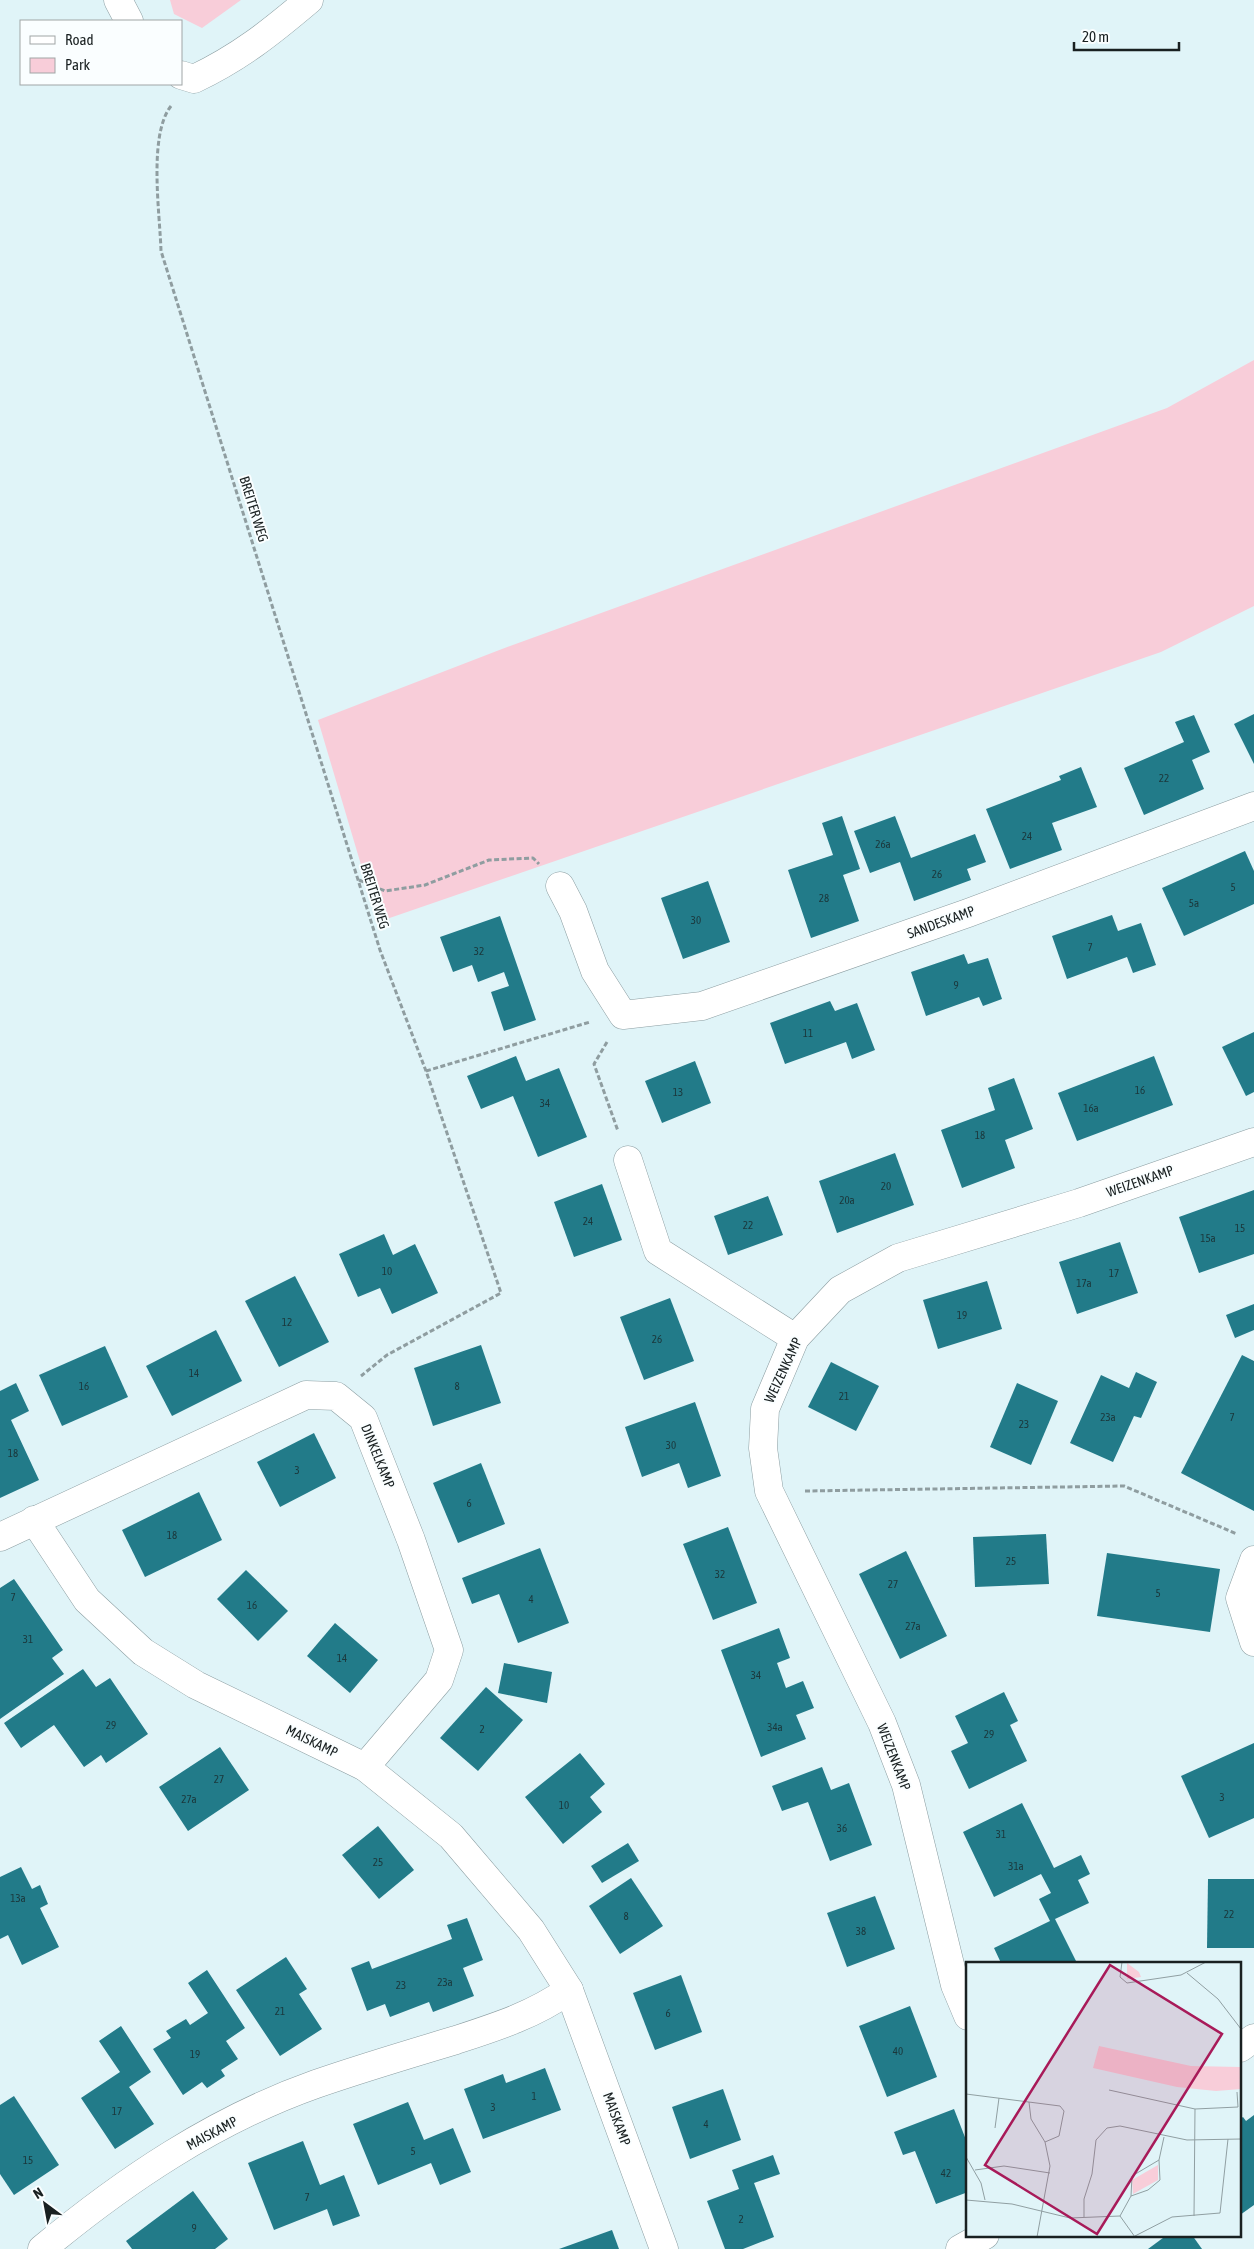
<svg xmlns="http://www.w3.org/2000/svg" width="1254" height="2249" font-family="'Asap Condensed',sans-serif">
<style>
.green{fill:#f8cdd9}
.building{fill:#227b89}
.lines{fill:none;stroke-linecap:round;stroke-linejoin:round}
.minor-casing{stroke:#8c9ea2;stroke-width:29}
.path{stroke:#8f9da0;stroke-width:3;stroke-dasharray:5 2.5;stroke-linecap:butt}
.minor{stroke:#fff;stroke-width:28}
.labels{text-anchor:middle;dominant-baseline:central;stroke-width:4;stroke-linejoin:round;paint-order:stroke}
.number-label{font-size:11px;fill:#1b373b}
.street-label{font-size:14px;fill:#192021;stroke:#fafeff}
.inset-road{fill:none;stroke:#909fa2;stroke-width:1}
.view{fill:#a81a59;fill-opacity:0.15;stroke:#a81a59;stroke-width:2.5}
.inset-edge{fill:none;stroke:#192021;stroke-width:2.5}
</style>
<rect width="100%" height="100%" fill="#e0f4f8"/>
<g class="green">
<polygon points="170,0 241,0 202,28 174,14"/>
<polygon points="1254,360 1254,606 1161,652 378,922 318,720 502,649 1167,408"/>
</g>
<g class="building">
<polygon points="1254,714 1254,764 1234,724"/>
<polygon points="1194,715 1210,752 1192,760 1204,789 1144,815 1124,768 1184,742 1175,722"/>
<polygon points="1081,767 1097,807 1052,823 1062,850 1010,869 986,809 1061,780 1059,776"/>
<polygon points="842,816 860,869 843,875 859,921 811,938 788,870 833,855 822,823"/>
<polygon points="895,816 911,858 975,834 986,862 967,869 971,880 914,901 900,862 870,873 854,831"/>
<polygon points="1245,851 1254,871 1254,904 1184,936 1162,888"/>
<polygon points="708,881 730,942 683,959 661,898"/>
<polygon points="1112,915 1118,931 1141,923 1156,965 1133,973 1127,957 1067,979 1052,936"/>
<polygon points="500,916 536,1020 504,1031 491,992 509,986 504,972 478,982 472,965 453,972 440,937"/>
<polygon points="964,954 968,964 988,958 1002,999 983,1006 979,997 926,1016 911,972"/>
<polygon points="830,1001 835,1011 857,1003 875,1050 852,1059 846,1042 785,1064 770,1023"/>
<polygon points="1254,1032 1254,1092 1246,1096 1222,1047"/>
<polygon points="516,1056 526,1081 559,1068 587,1137 538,1157 513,1096 481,1109 467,1076"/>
<polygon points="1154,1056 1173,1105 1077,1141 1058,1093"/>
<polygon points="695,1061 711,1103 662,1123 645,1081"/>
<polygon points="1014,1078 1033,1129 1005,1140 1015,1168 962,1188 941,1130 995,1110 988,1088"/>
<polygon points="895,1153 914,1205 837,1233 819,1181"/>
<polygon points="602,1184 622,1240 574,1257 554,1202"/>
<polygon points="1254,1190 1254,1254 1199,1273 1179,1217"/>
<polygon points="768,1196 783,1235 728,1255 714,1216"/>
<polygon points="384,1234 393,1255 415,1244 438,1293 392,1314 380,1288 358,1297 339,1254"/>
<polygon points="1120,1242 1138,1293 1077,1314 1059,1262"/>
<polygon points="295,1276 329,1342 279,1367 245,1301"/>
<polygon points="987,1281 1002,1329 938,1349 923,1300"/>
<polygon points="670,1298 694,1361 644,1380 620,1317"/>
<polygon points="1254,1304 1254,1330 1235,1338 1226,1315"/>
<polygon points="216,1330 242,1381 172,1416 146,1366"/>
<polygon points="481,1345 501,1403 433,1426 414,1368"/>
<polygon points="105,1346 128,1397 62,1426 39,1375"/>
<polygon points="1242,1355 1254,1361 1254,1511 1181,1473"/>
<polygon points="831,1362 879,1386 856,1431 808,1407"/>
<polygon points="1136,1372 1157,1382 1141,1418 1134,1416 1113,1462 1070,1443 1101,1375 1129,1388"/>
<polygon points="16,1383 29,1411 11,1420 39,1480 0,1498 0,1391"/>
<polygon points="1017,1383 1058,1401 1031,1465 990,1447"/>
<polygon points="695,1402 721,1476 688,1488 679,1463 642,1477 625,1427"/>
<polygon points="314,1433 336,1478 280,1507 257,1462"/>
<polygon points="481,1463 505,1524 458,1543 433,1483"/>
<polygon points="199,1492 222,1540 145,1577 122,1530"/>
<polygon points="728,1527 757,1603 713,1620 683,1544"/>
<polygon points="1046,1534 1049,1584 975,1587 973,1537"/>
<polygon points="540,1548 569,1623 518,1643 499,1594 472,1604 462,1578"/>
<polygon points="906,1551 947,1636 900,1659 859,1574"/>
<polygon points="1107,1553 1220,1569 1210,1632 1097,1616"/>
<polygon points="246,1570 288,1611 258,1641 217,1599"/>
<polygon points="14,1579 63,1650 52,1658 64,1674 0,1719 0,1588"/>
<polygon points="335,1623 378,1660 350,1693 307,1656"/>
<polygon points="779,1628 790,1658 777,1663 786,1688 803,1681 814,1708 796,1715 806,1739 761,1757 721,1650"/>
<polygon points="504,1663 552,1672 547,1703 498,1693"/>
<polygon points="83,1669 96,1687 110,1678 148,1734 106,1763 101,1755 84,1767 54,1725 21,1748 4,1723"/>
<polygon points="486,1687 523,1720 478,1771 440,1738"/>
<polygon points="1004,1692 1018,1721 1010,1725 1027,1761 969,1789 951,1751 968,1743 955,1716"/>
<polygon points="1254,1743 1254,1818 1209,1838 1181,1776"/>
<polygon points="220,1747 249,1790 188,1831 159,1787"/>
<polygon points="580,1753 605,1784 590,1797 602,1812 563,1844 525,1797"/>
<polygon points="822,1767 831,1790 849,1783 872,1845 830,1861 808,1802 782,1811 772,1786"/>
<polygon points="1022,1803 1054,1868 1081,1855 1090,1874 1078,1880 1089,1903 1055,1919 1077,1963 1001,1963 994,1948 1050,1921 1039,1899 1051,1893 1041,1874 994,1897 963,1832"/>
<polygon points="378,1826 414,1870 379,1899 342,1855"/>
<polygon points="628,1843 639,1861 602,1883 591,1866"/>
<polygon points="21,1867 32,1889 40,1885 48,1904 40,1908 59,1947 22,1965 8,1935 0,1939 0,1877"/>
<polygon points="631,1878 663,1926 620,1954 589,1906"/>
<polygon points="1208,1879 1254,1879 1254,1948 1207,1948"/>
<polygon points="875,1896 895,1949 847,1967 827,1913"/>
<polygon points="467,1918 483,1960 463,1968 474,1996 433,2012 429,2002 390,2017 385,2004 367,2011 351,1968 369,1961 372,1969 452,1939 447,1925"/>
<polygon points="286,1957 307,1989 299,1994 322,2029 280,2056 236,1990"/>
<polygon points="207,1970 245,2028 226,2041 238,2059 221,2070 225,2076 207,2088 202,2082 183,2095 153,2049 171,2038 166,2031 186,2019 190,2025 208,2013 188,1983"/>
<polygon points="681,1975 702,2032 655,2050 633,1993"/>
<polygon points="910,2006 937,2077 887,2097 859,2026"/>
<polygon points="121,2026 151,2072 129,2087 154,2124 115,2149 81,2098 120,2072 99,2041"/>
<polygon points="545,2068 561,2110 483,2139 464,2089 503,2074 506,2083"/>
<polygon points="723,2089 741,2140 690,2159 672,2107"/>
<polygon points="14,2096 59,2165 14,2195 0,2174 0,2105"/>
<polygon points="408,2102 424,2140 453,2128 471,2172 440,2185 431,2163 378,2185 353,2124"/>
<polygon points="954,2109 968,2145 968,2192 936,2204 915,2151 903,2155 894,2132"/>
<polygon points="1254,2115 1254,2205 1240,2215 1240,2119 1243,2117 1246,2121"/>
<polygon points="303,2141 320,2185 344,2175 360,2216 333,2226 327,2209 274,2230 248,2163"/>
<polygon points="773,2155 780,2174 754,2183 774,2237 743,2249 725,2249 707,2201 739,2189 732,2170"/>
<polygon points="193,2191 228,2239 215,2249 132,2249 126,2241"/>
<polygon points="612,2230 619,2249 559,2249"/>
<polygon points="1167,2235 1192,2235 1202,2249 1148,2249"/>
</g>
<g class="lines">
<g class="minor-casing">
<g id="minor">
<polyline points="118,0 129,21"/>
<path d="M181,75L194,79C240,57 270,33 309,0"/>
<polyline points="560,886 573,911 595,971 623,1015 702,1006 968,913 1254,806"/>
<polyline points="628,1160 658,1251 795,1338"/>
<polyline points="34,1520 87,1600 143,1652 196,1685 365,1767 451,1836 531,1930 569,1990 664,2249"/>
<polyline points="0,1537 306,1395 336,1396 363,1418 411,1540 449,1650 439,1680 365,1767"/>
<polyline points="1254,1560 1240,1598 1254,1642"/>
<polyline points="968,2016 955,1985 906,1785 882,1723 769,1491 763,1448 765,1409 795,1338 840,1290 898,1258 1079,1203 1254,1142"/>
<polyline points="1240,2048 1254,2038"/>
<path d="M42,2249C124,2181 214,2120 316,2084C362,2068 409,2054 456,2040C496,2027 534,2015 569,1990"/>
<polyline points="960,2249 985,2235"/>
</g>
</g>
<g class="path">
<path d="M171,106C148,135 160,214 161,251L380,950L426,1071L501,1293L387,1355L361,1376"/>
<polyline points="359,880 385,891 425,885 489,860 533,858 539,864"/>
<polyline points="607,1042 594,1064 618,1131"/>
<polyline points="426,1071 590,1022"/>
<polyline points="805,1491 1124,1486 1237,1534"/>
</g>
<use href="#minor" class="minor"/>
</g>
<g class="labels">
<g class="number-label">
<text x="1164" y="778">22</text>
<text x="1027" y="836">24</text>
<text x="883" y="844">26a</text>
<text x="937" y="874">26</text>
<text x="1233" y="887">5</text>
<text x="824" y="898">28</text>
<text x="1194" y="903">5a</text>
<text x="696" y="920">30</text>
<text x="1090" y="947">7</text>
<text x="479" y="951">32</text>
<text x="956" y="985">9</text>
<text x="808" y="1033">11</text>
<text x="1140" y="1090">16</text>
<text x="678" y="1092">13</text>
<text x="545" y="1103">34</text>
<text x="1091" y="1108">16a</text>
<text x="980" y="1135">18</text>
<text x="886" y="1186">20</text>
<text x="847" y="1200">20a</text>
<text x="588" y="1221">24</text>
<text x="748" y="1225">22</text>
<text x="1240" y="1228">15</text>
<text x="1208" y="1238">15a</text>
<text x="387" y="1271">10</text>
<text x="1114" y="1273">17</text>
<text x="1084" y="1283">17a</text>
<text x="962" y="1315">19</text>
<text x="287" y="1322">12</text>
<text x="657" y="1339">26</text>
<text x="194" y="1373">14</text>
<text x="84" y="1386">16</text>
<text x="457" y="1386">8</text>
<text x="844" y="1396">21</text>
<text x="1108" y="1417">23a</text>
<text x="1232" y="1417">7</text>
<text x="1024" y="1424">23</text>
<text x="671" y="1445">30</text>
<text x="13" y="1453">18</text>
<text x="297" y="1470">3</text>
<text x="469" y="1503">6</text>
<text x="172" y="1535">18</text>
<text x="1011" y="1561">25</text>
<text x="720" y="1574">32</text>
<text x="893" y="1584">27</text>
<text x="1158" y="1593">5</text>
<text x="13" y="1597">7</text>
<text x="531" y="1599">4</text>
<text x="252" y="1605">16</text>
<text x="913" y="1626">27a</text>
<text x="28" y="1639">31</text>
<text x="342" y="1658">14</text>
<text x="756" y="1675">34</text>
<text x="111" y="1725">29</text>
<text x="775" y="1727">34a</text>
<text x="482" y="1729">2</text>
<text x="989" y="1734">29</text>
<text x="219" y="1779">27</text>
<text x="1222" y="1797">3</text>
<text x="189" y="1799">27a</text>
<text x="564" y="1805">10</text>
<text x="842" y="1828">36</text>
<text x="1001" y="1834">31</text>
<text x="378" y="1862">25</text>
<text x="1016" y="1866">31a</text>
<text x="18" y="1898">13a</text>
<text x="1229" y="1914">22</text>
<text x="626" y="1916">8</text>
<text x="861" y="1931">38</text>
<text x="445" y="1982">23a</text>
<text x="401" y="1985">23</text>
<text x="280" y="2011">21</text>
<text x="668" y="2013">6</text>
<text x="898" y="2051">40</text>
<text x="195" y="2054">19</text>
<text x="534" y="2096">1</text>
<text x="493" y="2107">3</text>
<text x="117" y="2111">17</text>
<text x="706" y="2124">4</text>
<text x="413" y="2151">5</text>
<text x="28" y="2160">15</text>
<text x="946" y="2173">42</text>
<text x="307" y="2197">7</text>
<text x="741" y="2219">2</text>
<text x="194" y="2228">9</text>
</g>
<g class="street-label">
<text transform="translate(254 509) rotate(73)">BREITER WEG</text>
<text transform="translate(375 896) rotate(73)">BREITER WEG</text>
<text transform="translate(941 922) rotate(-20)">SANDESKAMP</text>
<text transform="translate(1140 1181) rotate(-19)">WEIZENKAMP</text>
<text transform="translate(783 1370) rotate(-65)">WEIZENKAMP</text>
<text transform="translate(378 1456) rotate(68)">DINKELKAMP</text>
<text transform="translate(312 1741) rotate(26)">MAISKAMP</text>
<text transform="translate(894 1757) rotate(69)">WEIZENKAMP</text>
<text transform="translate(617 2119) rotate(70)">MAISKAMP</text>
<text transform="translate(212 2133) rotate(-28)">MAISKAMP</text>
</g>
</g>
<g transform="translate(966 1962)">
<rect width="275" height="275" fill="#e0f4f8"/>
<path d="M161,1L173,10L175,15L161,17ZM133,84L225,104L275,105V127L250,129L211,125L127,106ZM192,203V218L167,232L166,218Z" fill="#f8cdd9"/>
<path class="inset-road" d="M156,0L154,15L161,21L215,13L240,0M221,11L252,37L275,67M143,128L229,147L272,145L271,130M0,132L94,144L98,149L93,174L79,180M63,140L65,157L79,180L84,204L71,275M29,166L33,136M0,195L15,221L19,238M9,208L38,204L84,211M165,234L166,214L193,198M0,238L46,242L104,256L154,254L169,275M154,254L165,234L182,228L194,218L193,198L198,175M228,254L229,147M118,255V237L126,212L130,178L141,166L154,164L221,178L275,177M169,274L206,255L254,251L262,177"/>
<path class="view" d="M144,3L256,72L131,272L19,203Z"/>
<rect width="275" height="275" class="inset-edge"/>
</g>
<rect x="20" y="20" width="162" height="65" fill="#fafeff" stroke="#a0a5a6"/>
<rect x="30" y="36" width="25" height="8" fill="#ffffff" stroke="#a0a5a6"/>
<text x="65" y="45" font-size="15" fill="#192021">Road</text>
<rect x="30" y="58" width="25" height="15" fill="#f8cdd9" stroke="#a0a5a6"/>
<text x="65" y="70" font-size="15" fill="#192021">Park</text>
<g transform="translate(45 2204) rotate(328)" stroke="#fafeff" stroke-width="4" paint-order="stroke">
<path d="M0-4L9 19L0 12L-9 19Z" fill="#192021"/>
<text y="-8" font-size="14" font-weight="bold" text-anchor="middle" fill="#192021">N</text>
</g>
<path d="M1074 42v8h105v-8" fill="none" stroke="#192021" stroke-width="2.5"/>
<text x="1082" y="42" font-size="15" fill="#192021" stroke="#fafeff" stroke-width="4" paint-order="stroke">20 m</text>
</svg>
